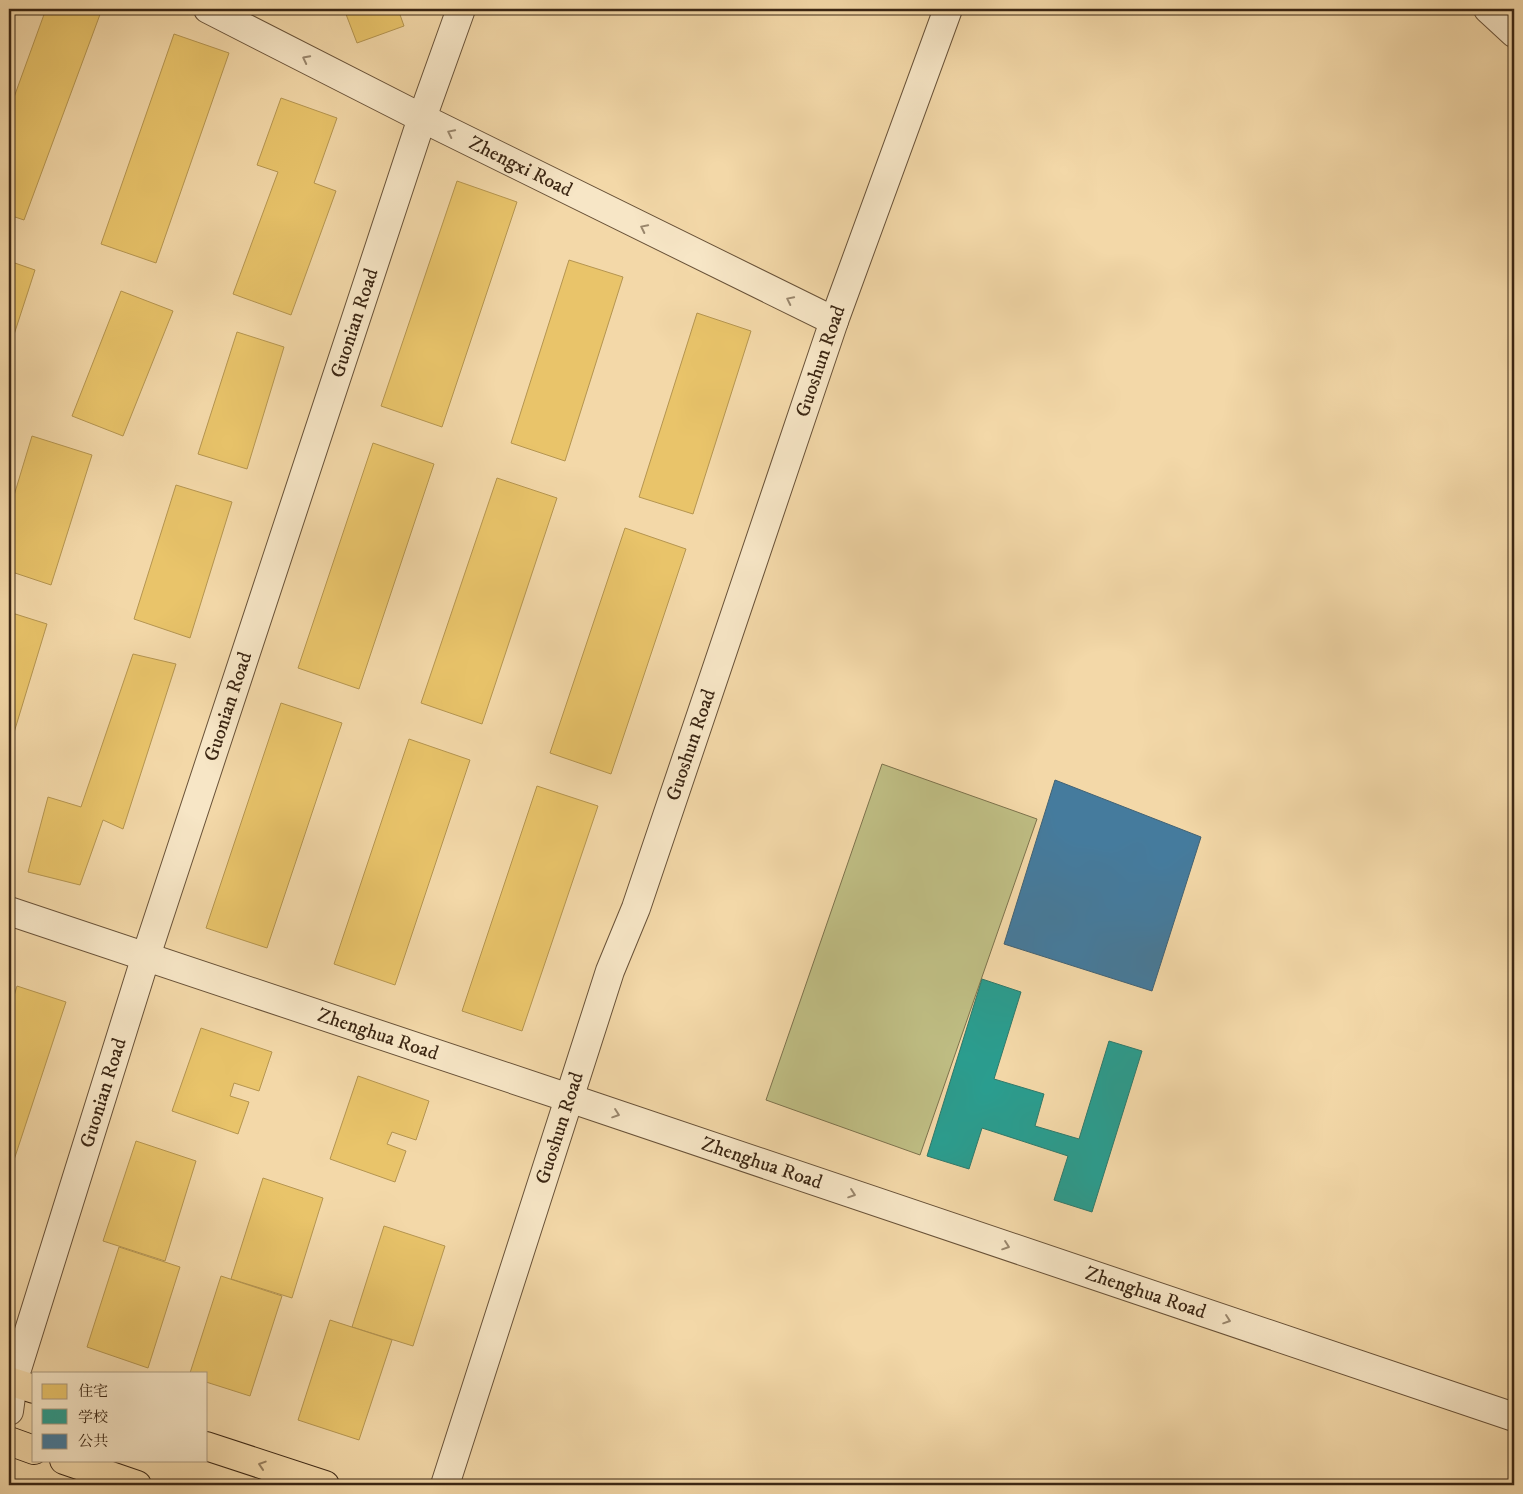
<svg xmlns="http://www.w3.org/2000/svg" width="1523" height="1494" font-family="'IM FELL DW Pica','Noto Serif SC',serif">
<style>
.green{fill:#bfbe84;stroke:#7d724c}
.homes{fill:#e9c46a;stroke:#b59550}
.schools{fill:#2a9d8f;stroke:#2f796a}
.public{fill:#457b9d;stroke:#426274}
.lines{fill:none;stroke-linecap:round;stroke-linejoin:round}
.minor-casing{stroke:#695238;stroke-width:30}
.major-casing{stroke:#3b2613;stroke-width:30}
.minor{stroke:#f7e6c6;stroke-width:28}
.major{stroke:#f3d8a8;stroke-width:28}
.oneway{stroke:#99866c}
.oneway2{stroke:#977f5e}
.labels{text-anchor:middle;dominant-baseline:central;stroke-width:5;stroke-linejoin:round;paint-order:stroke}
.street-label{font-size:20px;fill:#3b2613;stroke:#f7e6c6}
</style>
<rect width="100%" height="100%" fill="#f3d8a8"/>
<filter id="stains"><feTurbulence type="fractalNoise" baseFrequency=".004" numOctaves="4"/><feColorMatrix values="0 0 0 0 .2 0 0 0 0 .09 0 0 0 0 .02 0 0 0 .5 -.17"/></filter>
<radialGradient id="worn" r=".72"><stop offset=".6" stop-color="#630" stop-opacity="0"/><stop offset="1" stop-color="#630" stop-opacity=".3"/></radialGradient>
<polygon class="green" points="882,764 1037,819 920,1155 766,1100"/>
<g class="homes">
<polygon points="46,9 102,9 24,220 9,215 9,111"/>
<polygon points="344,9 398,9 404,26 357,43"/>
<polygon points="174,34 229,53 156,263 101,244"/>
<polygon points="281,98 337,118 314,183 336,191 291,315 233,294 278,172 257,165"/>
<polygon points="457,181 517,202 442,427 381,406"/>
<polygon points="569,260 623,277 565,461 511,443"/>
<polygon points="9,261 35,270 9,350"/>
<polygon points="121,291 173,311 123,436 72,416"/>
<polygon points="697,313 751,331 693,514 639,497"/>
<polygon points="237,332 284,347 247,469 198,454"/>
<polygon points="32,436 92,455 51,585 9,571 9,512"/>
<polygon points="373,443 434,464 359,689 298,668"/>
<polygon points="497,478 557,498 482,724 421,703"/>
<polygon points="176,485 232,502 190,638 134,619"/>
<polygon points="625,528 686,549 611,774 550,753"/>
<polygon points="9,612 47,624 9,749"/>
<polygon points="133,654 176,664 123,829 103,820 80,885 28,872 48,797 81,807"/>
<polygon points="281,703 342,723 267,948 206,928"/>
<polygon points="409,739 470,760 395,985 334,964"/>
<polygon points="537,786 598,806 522,1031 462,1011"/>
<polygon points="17,986 66,1002 12,1166 9,1165 9,1012"/>
<polygon points="201,1028 272,1052 259,1091 234,1083 230,1096 249,1102 238,1134 172,1111"/>
<polygon points="358,1076 429,1101 416,1140 392,1132 387,1144 406,1151 395,1182 330,1159"/>
<polygon points="136,1141 196,1161 165,1261 103,1241"/>
<polygon points="263,1178 323,1198 292,1298 231,1279"/>
<polygon points="384,1226 445,1246 413,1346 352,1327"/>
<polygon points="119,1247 180,1267 148,1368 87,1347"/>
<polygon points="221,1276 282,1296 250,1396 206,1382 206,1373 190,1373"/>
<polygon points="330,1320 392,1340 359,1440 298,1420"/>
</g>
<polygon class="schools" points="982,979 1021,992 994,1079 1044,1094 1035,1126 1079,1139 1109,1041 1142,1051 1092,1212 1054,1200 1068,1156 982,1128 969,1169 927,1156"/>
<polygon class="public" points="1055,780 1201,837 1152,991 1004,944"/>
<g class="lines">
<g class="minor-casing">
<g id="minor">
<path id="s1" d="M208,9L422,118L834,321"/>
<polyline points="1488,9 1514,33"/>
<path id="s2" d="M9,911L569,1098L1514,1417"/>
<path id="s3" d="M9,1411L13,1382L146,956L422,118L461,9"/>
<path id="s4" d="M445,1485L610,971L636,908L834,321L948,9"/>
</g>
</g>
<g class="major-casing">
<g id="major">
<polyline points="9,1381 34,1389"/>
<polyline points="9,1441 34,1450"/>
<polyline points="206,1446 325,1485"/>
<polyline points="64,1460 137,1485"/>
</g>
</g>
<use href="#minor" class="minor"/>
<use href="#major" class="major"/>
</g>
<defs><path id="oneway-chevron" d="M-2-3.5L2.5 0L-2 3.5" fill="none" stroke-width="1.6" stroke-linecap="round" stroke-linejoin="round" transform="scale(1.25)"/></defs>
<g class="oneway">
<use href="#oneway-chevron" transform="translate(306 59) rotate(-153)"/>
<use href="#oneway-chevron" transform="translate(451 133) rotate(-154)"/>
<use href="#oneway-chevron" transform="translate(644 228) rotate(-154)"/>
<use href="#oneway-chevron" transform="translate(790 300) rotate(-154)"/>
<use href="#oneway-chevron" transform="translate(616 1114) rotate(19)"/>
<use href="#oneway-chevron" transform="translate(852 1194) rotate(19)"/>
<use href="#oneway-chevron" transform="translate(1006 1246) rotate(19)"/>
<use href="#oneway-chevron" transform="translate(1227 1320) rotate(19)"/>
</g>
<use class="oneway2" href="#oneway-chevron" transform="translate(262 1465) rotate(-162)"/>
<g class="labels">
<g class="street-label">
<text stroke="none"><textPath href="#s1" startOffset="350">Zhengxi Road</textPath></text>
<text stroke="none"><textPath href="#s3" startOffset="1142">Guonian Road</textPath></text>
<text stroke="none"><textPath href="#s4" startOffset="1185">Guoshun Road</textPath></text>
<text stroke="none"><textPath href="#s3" startOffset="738">Guonian Road</textPath></text>
<text stroke="none"><textPath href="#s4" startOffset="780">Guoshun Road</textPath></text>
<text stroke="none"><textPath href="#s2" startOffset="389">Zhenghua Road</textPath></text>
<text stroke="none"><textPath href="#s3" startOffset="332">Guonian Road</textPath></text>
<text stroke="none"><textPath href="#s4" startOffset="375">Guoshun Road</textPath></text>
<text stroke="none"><textPath href="#s2" startOffset="794">Zhenghua Road</textPath></text>
<text stroke="none"><textPath href="#s2" startOffset="1199">Zhenghua Road</textPath></text>
</g>
</g>
<rect width="1523" height="1494" fill="none" stroke="#f3d8a8" stroke-width="30"/>
<rect x="10" y="10" width="1503" height="1474" fill="none" stroke="#3b2613" stroke-width="2.5"/>
<rect x="15" y="15" width="1493" height="1464" fill="none" stroke="#3b2613"/>
<rect x="32" y="1372" width="175" height="90" fill="#f7e6c6" stroke="#ac997e"/>
<rect x="42" y="1384" width="25" height="15" fill="#e9c46a" stroke="#ac997e"/>
<text x="78" y="1396" font-size="15" fill="#3b2613">住宅</text>
<rect x="42" y="1409" width="25" height="15" fill="#2a9d8f" stroke="#ac997e"/>
<text x="78" y="1422" font-size="15" fill="#3b2613">学校</text>
<rect x="42" y="1434" width="25" height="15" fill="#457b9d" stroke="#ac997e"/>
<text x="78" y="1446" font-size="15" fill="#3b2613">公共</text>
<rect width="100%" height="100%" filter="url(#stains)"/>
<rect width="100%" height="100%" fill="url(#worn)"/>
</svg>
